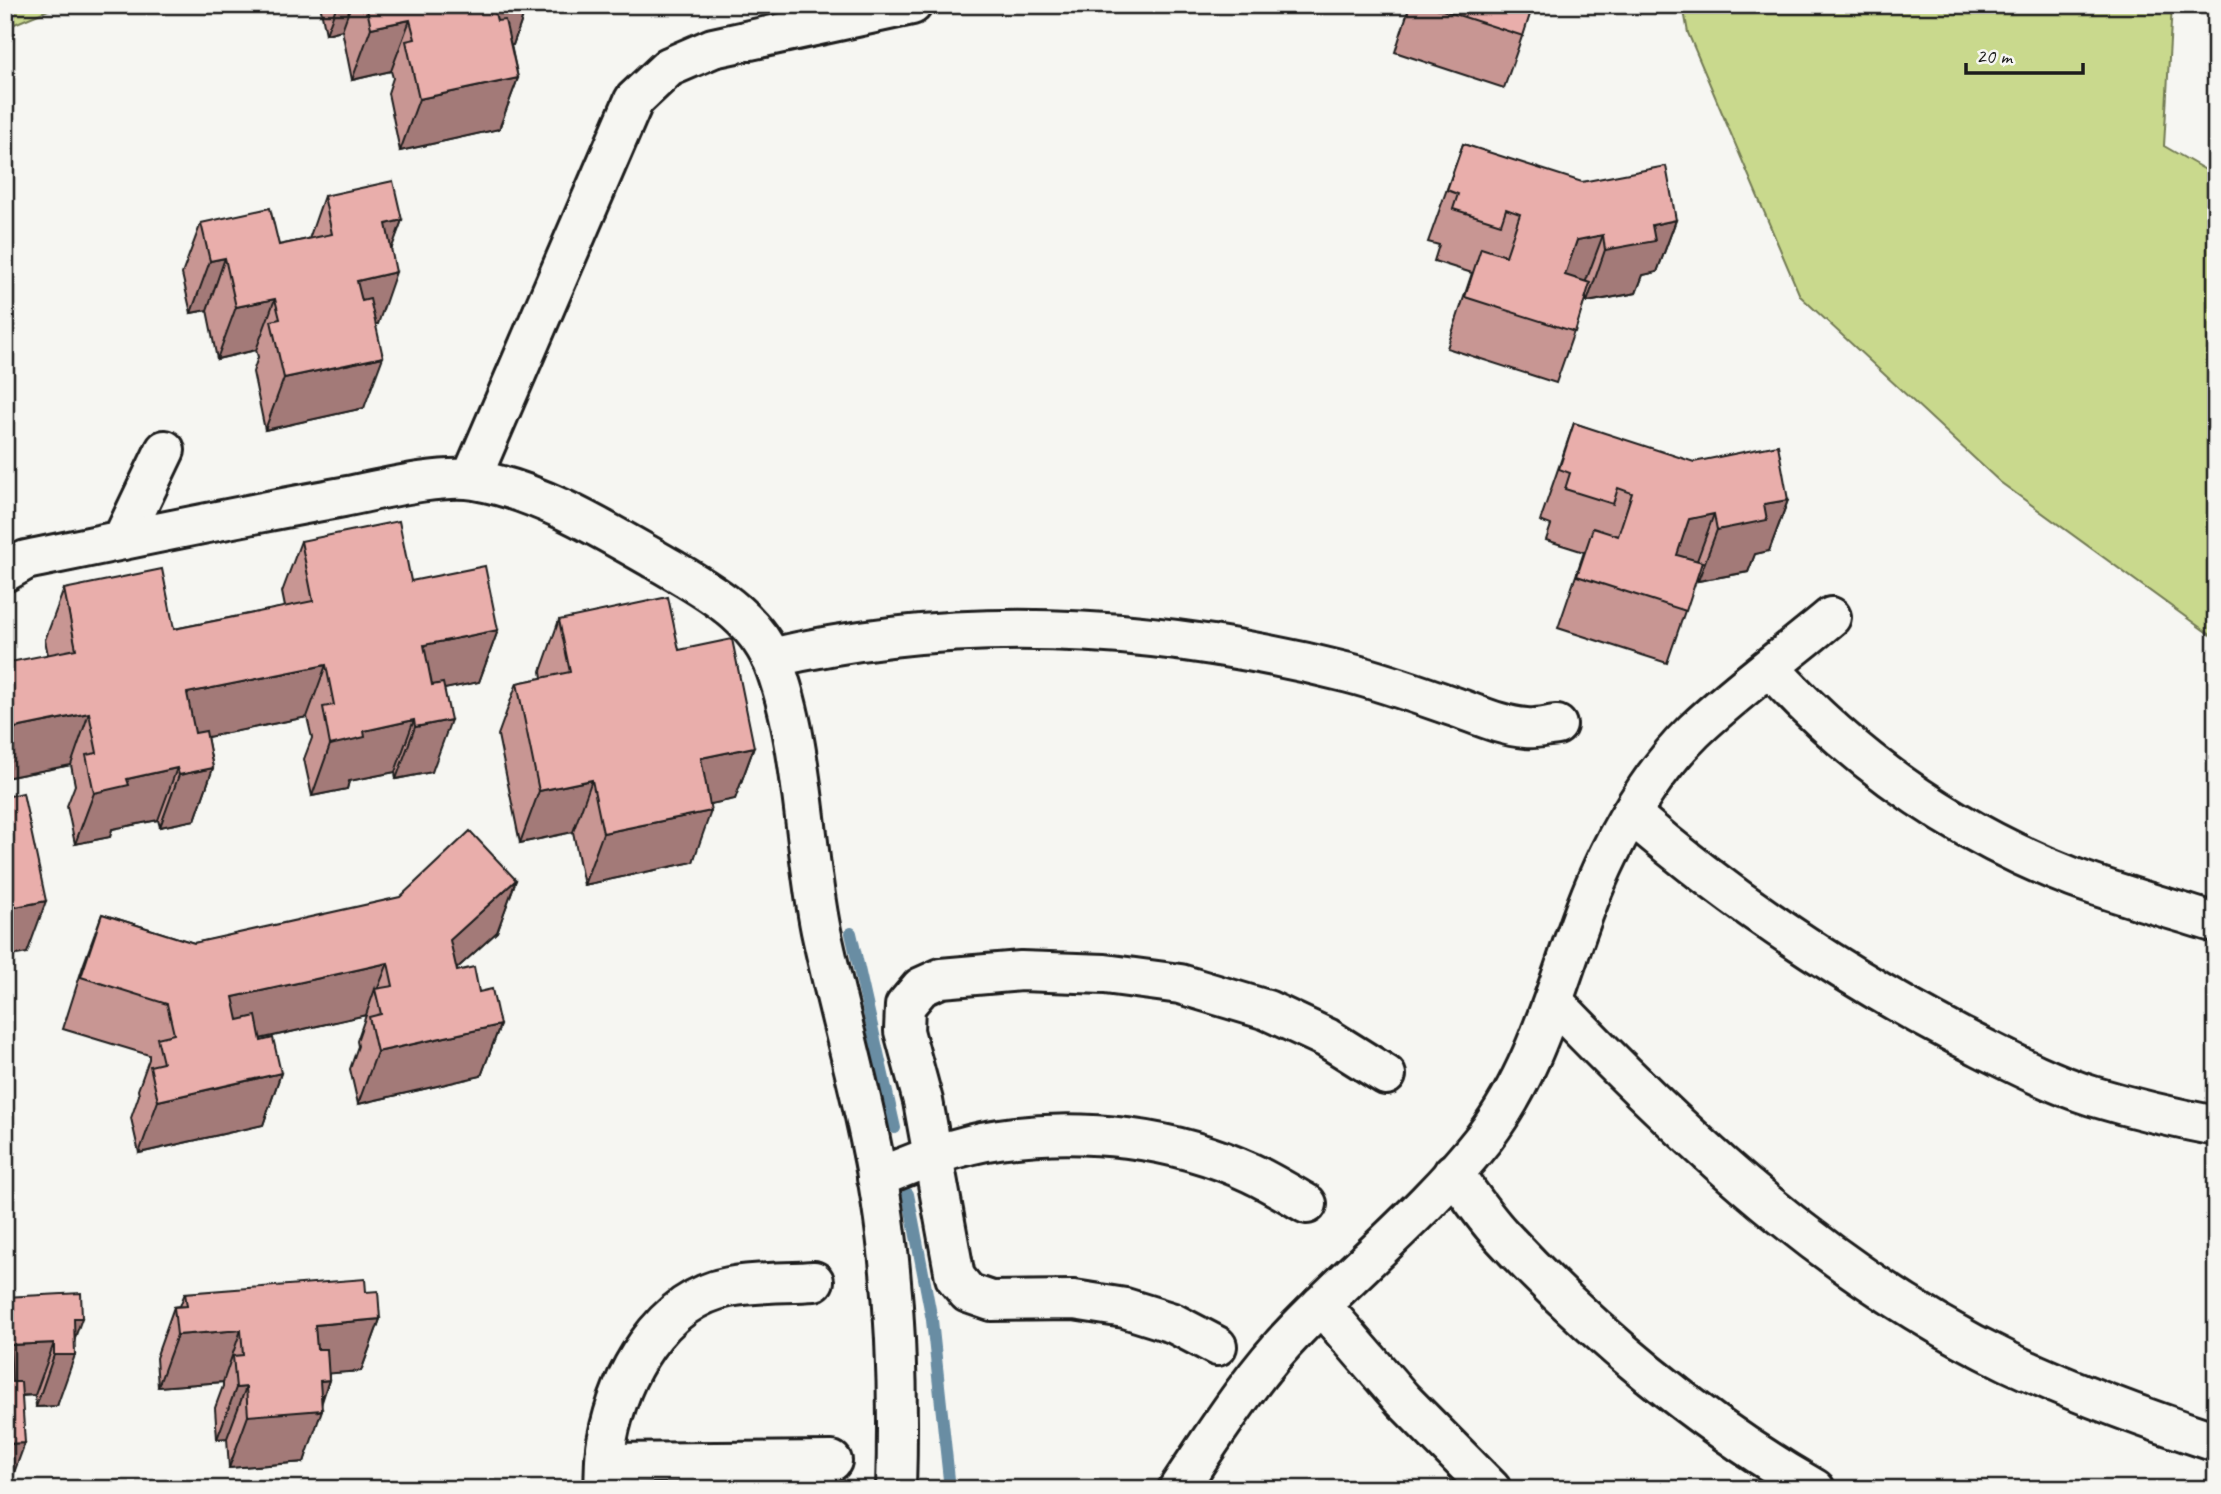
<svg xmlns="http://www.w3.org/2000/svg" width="2221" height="1494" font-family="Caveat,sans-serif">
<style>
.green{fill:#c9d98d;stroke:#727a54;stroke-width:2}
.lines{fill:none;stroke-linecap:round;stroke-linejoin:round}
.stream{stroke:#698da3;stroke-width:12}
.minor-casing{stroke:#1c1c1c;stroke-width:44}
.minor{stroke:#f6f6f2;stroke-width:38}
.wall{fill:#c89693;stroke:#1c1c1c;stroke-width:2}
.shaded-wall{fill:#a37a78;stroke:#1c1c1c;stroke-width:2}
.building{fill:#e9aeab;stroke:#1c1c1c;stroke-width:2}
</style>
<rect width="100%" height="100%" fill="#f6f6f2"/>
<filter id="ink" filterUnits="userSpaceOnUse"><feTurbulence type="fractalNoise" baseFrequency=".0143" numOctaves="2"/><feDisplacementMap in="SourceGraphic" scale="14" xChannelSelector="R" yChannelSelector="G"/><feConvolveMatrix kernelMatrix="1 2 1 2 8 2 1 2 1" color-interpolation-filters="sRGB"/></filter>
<g filter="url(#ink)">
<g class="green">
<polygon points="5,5 60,5 5,28"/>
<polygon points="1683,5 2172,5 2164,146 2216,176 2216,639 2000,482 1800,296 1688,33"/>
</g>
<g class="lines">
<g class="stream">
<polyline points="851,933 895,1128"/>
<polyline points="908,1194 932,1320 950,1489"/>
</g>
<g class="minor-casing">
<g id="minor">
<polyline points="471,479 634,100 669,67 713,48 912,5"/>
<polyline points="122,540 165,450"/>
<path d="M5,572L26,560C132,538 237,516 343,497C379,490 441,474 475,480C539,491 600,528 656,560C700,586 752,612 773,662C804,740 804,848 821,931C840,1020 867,1109 881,1199C896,1294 899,1393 896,1489"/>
<path d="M771,658C963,613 1159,625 1349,673C1384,682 1420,695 1455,707C1478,715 1501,726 1526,728C1536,729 1547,726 1557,725"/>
<path d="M1770,668C1854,760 1956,833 2074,878C2120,895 2168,908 2216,923"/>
<path d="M1631,814C1732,902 1843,975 1961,1037C2003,1058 2047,1082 2092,1096C2132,1108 2174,1118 2216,1126"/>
<path d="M1555,1003C1689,1142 1832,1277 2009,1362C2075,1393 2146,1419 2216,1442"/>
<path d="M1453,1173C1469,1193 1484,1217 1502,1236C1592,1333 1700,1423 1815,1489"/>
<path d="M877,1178C916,1162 956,1145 999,1139C1083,1127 1173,1137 1251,1173C1270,1182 1288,1193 1307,1204"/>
<polyline points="1321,1305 1402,1399 1491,1489"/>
<polyline points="1217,1346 1173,1323 1125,1308 1074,1300 991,1301 968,1293 955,1277 923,1101 904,1031 905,1006 921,987 941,978 1021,971 1105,974 1180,984 1267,1010 1327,1038 1386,1075"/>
<polyline points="605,1463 832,1461"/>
<path d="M604,1489C605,1473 604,1456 607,1441C619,1377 660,1300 729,1287C756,1282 786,1283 814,1281"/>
<path d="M1178,1489C1215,1434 1251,1376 1297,1329C1359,1265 1430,1207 1484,1138C1549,1053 1563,947 1609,854C1630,811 1660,764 1694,731C1737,690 1786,655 1831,617"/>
</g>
</g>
<use href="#minor" class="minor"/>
</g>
<g class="wall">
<polygon points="320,5 527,5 513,45 511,45 518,78 499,129 400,151 388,93 393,78 391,71 352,80 342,30 326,34"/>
<polygon points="1410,5 1533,5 1504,88 1395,52"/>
<polygon points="1463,144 1676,220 1657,272 1643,275 1636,293 1587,302 1586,297 1556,383 1447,348 1472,273 1434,261 1439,245 1428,242"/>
<polygon points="324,196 402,220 391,249 378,324 376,324 364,408 265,430 253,372 258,357 256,350 217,359 207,310 191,313 182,274 201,223 279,245 309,239"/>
<polygon points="1574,423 1788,500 1769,551 1755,554 1748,572 1698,581 1697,576 1667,663 1558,628 1584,552 1546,540 1551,525 1540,521"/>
<polygon points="301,541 411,581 498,630 479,682 444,689 432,772 396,779 395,772 349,781 347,789 312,796 304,759 312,738 307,717 207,737 213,768 195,820 160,827 158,820 112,829 110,837 75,844 67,806 75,785 71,765 5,778 5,683 48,655 45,640 64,589 174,629 285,607 282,592"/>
<polygon points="559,620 679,650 754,747 735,799 710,804 693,862 584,885 573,832 520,843 498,735 517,683 542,678 541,671"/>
<polygon points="516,880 497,932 456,969 457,971 479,992 500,1025 481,1076 358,1104 350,1069 358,1046 357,1041 366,1015 260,1039 261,1041 281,1073 263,1125 139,1153 131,1118 139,1095 138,1090 149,1059 149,1055 63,1029 83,966 102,914 194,943"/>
<polygon points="366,1292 380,1319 361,1371 329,1373 329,1380 322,1402 304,1462 229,1468 227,1438 217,1439 215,1408 223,1386 223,1382 158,1387 156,1358 174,1307 180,1306 185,1293"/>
<polygon points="5,1297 75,1339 57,1406 36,1407 35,1395 22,1396"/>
</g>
<g class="shaded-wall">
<polygon points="337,5 351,5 342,30 326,34"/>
<polygon points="491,5 527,5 513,45 474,53"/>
<polygon points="410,20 391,71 352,80 371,28"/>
<polygon points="518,78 499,129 400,151 419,99"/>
<polygon points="402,220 383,272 386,224"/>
<polygon points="1676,220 1657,272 1643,275 1636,293 1587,302 1605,250 1652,225"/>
<polygon points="1603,235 1584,286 1558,291 1577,240"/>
<polygon points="225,258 207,310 191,313 210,261"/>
<polygon points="396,272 378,324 339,333 357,281"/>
<polygon points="275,299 256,350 217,359 236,307"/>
<polygon points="383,357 364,408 265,430 284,378"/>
<polygon points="1788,500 1769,551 1755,554 1748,572 1698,581 1717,530 1764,504"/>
<polygon points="1714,514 1695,566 1670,571 1689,519"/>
<polygon points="498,630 479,682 405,697 424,645"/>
<polygon points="326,665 307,717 168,745 187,693"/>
<polygon points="89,713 71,765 5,778 5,754 15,728"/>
<polygon points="414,720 395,772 349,781 347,789 312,796 330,745 364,731"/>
<polygon points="451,720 432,772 396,779 415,727"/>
<polygon points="754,747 735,799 682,810 701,758"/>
<polygon points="177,768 158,820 112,829 110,837 75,844 94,793 127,779"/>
<polygon points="213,768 195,820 160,827 179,775"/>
<polygon points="592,780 573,832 520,843 539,791"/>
<polygon points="711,811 693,862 584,885 603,833"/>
<polygon points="516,880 497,932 431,992 450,940"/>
<polygon points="46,901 27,953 5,957 5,909"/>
<polygon points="388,963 376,993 375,989 366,1015 215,1049 233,997"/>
<polygon points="500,1025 481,1076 358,1104 377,1052"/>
<polygon points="281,1073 263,1125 139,1153 158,1101"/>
<polygon points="74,1318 82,1318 69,1355 75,1355 57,1406 36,1407 54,1355"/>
<polygon points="380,1319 361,1371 297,1376 315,1325"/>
<polygon points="241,1330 223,1382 158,1387 177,1335"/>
<polygon points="54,1343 35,1395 5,1396 10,1345"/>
<polygon points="329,1380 318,1411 322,1410 304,1462 229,1468 248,1416 320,1381"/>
<polygon points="246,1387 227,1438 217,1439 236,1388"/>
<polygon points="25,1443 8,1489 5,1489 5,1444"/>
</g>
<g class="building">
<polygon points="366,5 493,5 497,21 505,20 518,78 419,99 406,41 415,39 410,20 371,28"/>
<polygon points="1427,5 1533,5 1523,36"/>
<polygon points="1463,144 1582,182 1666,166 1676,220 1652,225 1655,241 1605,250 1603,235 1577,240 1565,275 1590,283 1575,332 1465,297 1481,248 1506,256 1520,214 1506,209 1501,224 1453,209 1458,194 1447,190"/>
<polygon points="393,181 402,220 386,224 396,272 357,281 362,301 370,299 383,357 284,378 271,321 280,319 275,299 236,307 225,258 210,261 201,223 270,208 279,245 332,234 324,196"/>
<polygon points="1574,423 1694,462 1778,445 1788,500 1764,504 1767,520 1717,530 1714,514 1689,519 1677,555 1702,562 1686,611 1577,576 1593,528 1618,536 1632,493 1618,488 1613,504 1565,489 1570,473 1559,469"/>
<polygon points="399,521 411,581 485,566 498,630 424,645 432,685 443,683 451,720 415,727 414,720 364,731 365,737 330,745 323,707 334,705 326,665 187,693 195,733 206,731 213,768 179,775 177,768 127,779 129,785 94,793 86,755 97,753 89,713 15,728 5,683 5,663 76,649 64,589 162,569 174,629 313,601 301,541"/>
<polygon points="668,597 679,650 732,639 754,747 701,758 711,811 603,833 592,780 539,791 517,683 570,672 559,620"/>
<polygon points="23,793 46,901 5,909 5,797"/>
<polygon points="470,831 516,880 450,940 457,971 474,967 479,992 492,989 500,1025 377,1052 369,1017 381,1014 375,989 393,986 388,963 311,980 233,997 238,1020 256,1016 261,1041 273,1038 281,1073 158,1101 150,1066 163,1063 157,1038 174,1034 167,1004 81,977 102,914 194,943 400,897"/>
<polygon points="365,1279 366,1292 378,1291 380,1319 315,1325 317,1349 327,1349 329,1380 320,1381 322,1410 248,1416 246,1387 236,1388 233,1356 243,1355 241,1330 177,1335 174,1307 187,1306 185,1293"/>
<polygon points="81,1293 82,1318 74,1318 75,1355 54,1355 54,1343 10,1345 12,1382 21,1382 25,1443 5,1444 5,1297"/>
</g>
</g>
<rect width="2221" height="1494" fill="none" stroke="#f6f6f2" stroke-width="28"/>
<rect x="14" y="14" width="2193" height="1466" fill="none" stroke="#1c1c1c" stroke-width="2.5" filter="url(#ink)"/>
<path d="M1966 63v10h117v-10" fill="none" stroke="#1c1c1c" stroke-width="3.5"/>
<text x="1976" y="63" font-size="21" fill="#1c1c1c" stroke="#f6f6f2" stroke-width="5" paint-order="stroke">20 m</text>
</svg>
